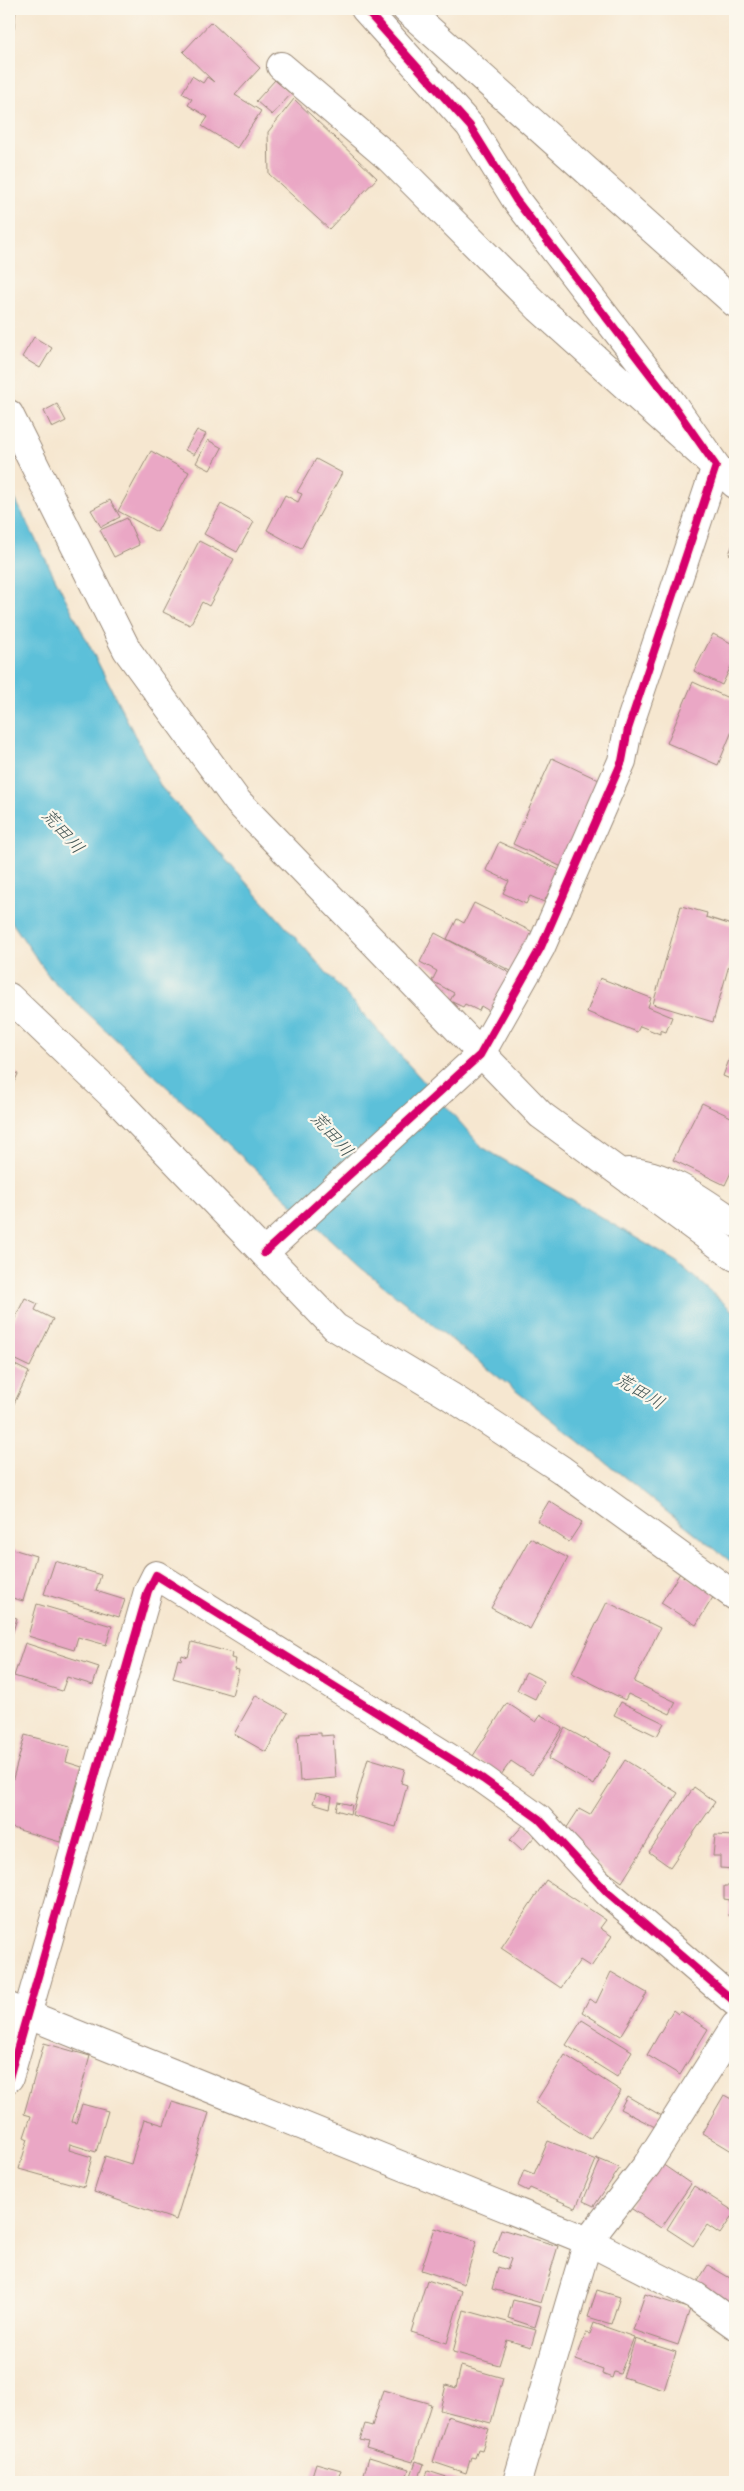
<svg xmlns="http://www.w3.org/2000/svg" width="744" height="2491" font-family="Sriracha,'Klee One',sans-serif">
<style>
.water{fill:#5bc0d9;stroke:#4b757c}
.building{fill:#eaa7c5}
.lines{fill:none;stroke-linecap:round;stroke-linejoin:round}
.minor-casing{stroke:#988877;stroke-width:30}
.minor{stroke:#fff;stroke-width:28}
.cycleway-casing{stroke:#fbf7ec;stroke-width:11}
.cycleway{stroke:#d6006c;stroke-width:8}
.labels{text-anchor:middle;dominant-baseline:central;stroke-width:4.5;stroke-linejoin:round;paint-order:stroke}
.water-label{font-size:18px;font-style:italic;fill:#455756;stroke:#fbf7ec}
</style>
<rect width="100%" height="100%" fill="#fbf7ec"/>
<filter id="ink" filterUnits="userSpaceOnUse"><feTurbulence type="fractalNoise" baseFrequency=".02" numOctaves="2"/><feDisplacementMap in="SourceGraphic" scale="10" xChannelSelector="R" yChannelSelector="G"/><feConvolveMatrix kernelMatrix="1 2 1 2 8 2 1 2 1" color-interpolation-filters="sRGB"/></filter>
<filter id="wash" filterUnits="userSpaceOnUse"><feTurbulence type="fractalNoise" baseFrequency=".0096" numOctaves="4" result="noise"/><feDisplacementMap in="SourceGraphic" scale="20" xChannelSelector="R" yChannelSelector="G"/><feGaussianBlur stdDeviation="1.12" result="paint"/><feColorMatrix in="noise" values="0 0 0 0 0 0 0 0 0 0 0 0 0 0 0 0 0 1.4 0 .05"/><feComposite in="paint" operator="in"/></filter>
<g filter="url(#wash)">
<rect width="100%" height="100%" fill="#f6e7d0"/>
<polygon class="water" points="9,487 161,787 482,1147 677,1262 735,1313 735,1565 360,1267 50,978 9,918"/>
<g id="blocks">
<g class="building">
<polygon points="9,9 16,9 14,29 9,29"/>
<polygon points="211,22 260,68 235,95 261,111 237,148 202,126 208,117 188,105 192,99 182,93 192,76 203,83 207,77 214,82 183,52"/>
<polygon points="275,80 291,94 272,115 256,101"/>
<polygon points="294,99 377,178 329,229 269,174 268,132"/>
<polygon points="34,337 52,348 40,368 22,357"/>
<polygon points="57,404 66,421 52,428 44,411"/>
<polygon points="197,430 206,434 194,455 185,450"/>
<polygon points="208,440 222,448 210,470 196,463"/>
<polygon points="151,451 189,472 157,532 118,511"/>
<polygon points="316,459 342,473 301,549 267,530 285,495 298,502 302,494 297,492"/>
<polygon points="110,500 120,517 101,527 91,510"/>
<polygon points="221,504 254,522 237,552 204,534"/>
<polygon points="127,518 139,545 114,557 100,530"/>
<polygon points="735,539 735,557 729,554"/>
<polygon points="199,541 234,559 209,606 202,602 190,625 163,612"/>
<polygon points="713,634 735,645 735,658 722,685 694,671"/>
<polygon points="693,682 735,701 735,724 718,765 667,743"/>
<polygon points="552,758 599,780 562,867 513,844"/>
<polygon points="499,842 560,870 544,902 530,896 526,904 503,893 509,881 486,870"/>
<polygon points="474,903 535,933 515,973 447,939 457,919 464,923"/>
<polygon points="681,906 707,913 706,917 735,926 735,944 713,1022 653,1004"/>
<polygon points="435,933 512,974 491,1012 481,1006 479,1011 465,1004 463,1007 450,1001 454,993 432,981 437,971 420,962"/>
<polygon points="600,978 651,998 648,1007 672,1017 666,1032 660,1030 660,1034 640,1026 637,1032 587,1012"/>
<polygon points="735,1044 735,1081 723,1076"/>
<polygon points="9,1070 18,1074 9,1093"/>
<polygon points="702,1103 735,1119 735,1164 725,1185 673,1160"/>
<polygon points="25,1298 38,1304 35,1310 53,1319 30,1367 9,1357 9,1317 14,1320"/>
<polygon points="9,1362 29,1372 9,1414"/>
<polygon points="549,1501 582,1522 569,1542 537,1521"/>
<polygon points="530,1538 568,1558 530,1629 491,1608"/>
<polygon points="9,1548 36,1556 23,1601 9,1597"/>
<polygon points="55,1561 101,1575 96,1591 125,1600 119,1617 44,1594"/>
<polygon points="680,1573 715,1594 696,1625 661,1603"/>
<polygon points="607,1602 660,1628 634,1682 676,1702 670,1714 628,1694 625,1700 572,1673"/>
<polygon points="37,1604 112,1626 106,1645 78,1637 74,1650 28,1636"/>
<polygon points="9,1616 17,1618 9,1645"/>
<polygon points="192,1642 232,1653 231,1658 236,1659 234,1669 239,1670 232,1695 173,1678 178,1659 181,1660 182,1655 188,1657"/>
<polygon points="25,1643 99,1667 93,1685 67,1677 62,1691 14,1676"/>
<polygon points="526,1672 544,1681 535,1699 517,1690"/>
<polygon points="256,1695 288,1713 266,1752 234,1734"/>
<polygon points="621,1702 664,1723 657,1736 614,1715"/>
<polygon points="507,1703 536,1722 541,1715 563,1728 532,1775 511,1761 501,1775 473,1756"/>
<polygon points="565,1728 611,1753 594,1785 548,1759"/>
<polygon points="321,1733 321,1736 333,1735 336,1778 300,1781 297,1736 300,1736 299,1734"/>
<polygon points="25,1735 70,1747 66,1762 82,1767 60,1842 9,1827 9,1793"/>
<polygon points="368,1758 405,1769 401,1783 407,1785 396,1827 352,1815"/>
<polygon points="625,1760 678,1793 622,1882 597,1864 566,1829 579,1809 590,1815"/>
<polygon points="694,1787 715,1802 670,1867 649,1852"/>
<polygon points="316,1793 332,1797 330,1808 313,1803"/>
<polygon points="338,1802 352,1805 350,1814 336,1810"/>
<polygon points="524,1824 536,1835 522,1851 510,1840"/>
<polygon points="715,1835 735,1836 735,1869 720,1868 720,1856 713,1856"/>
<polygon points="546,1880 606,1920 600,1928 612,1936 591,1967 580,1960 561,1988 501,1948"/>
<polygon points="724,1886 735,1886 735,1916 729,1916 730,1900 724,1899"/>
<polygon points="611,1972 647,1993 621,2036 582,2012 589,1999 596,2003"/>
<polygon points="673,2010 678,2014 680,2011 708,2029 680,2075 647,2055"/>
<polygon points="582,2020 632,2051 617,2077 566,2045"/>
<polygon points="44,2043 90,2056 72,2122 76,2123 82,2104 108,2111 96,2152 70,2144 69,2150 92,2157 84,2187 19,2169 28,2139 24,2137 31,2116 24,2114"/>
<polygon points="565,2055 621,2091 590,2139 535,2103"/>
<polygon points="724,2095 735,2101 735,2153 702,2133"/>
<polygon points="627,2096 662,2116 655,2127 620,2109"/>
<polygon points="172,2102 209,2113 176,2220 94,2192 105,2156 131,2164 144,2119 164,2125"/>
<polygon points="548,2141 596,2160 576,2208 530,2188 528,2191 518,2186 524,2170 534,2174"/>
<polygon points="596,2158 620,2168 594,2206 583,2201 600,2161"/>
<polygon points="659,2162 691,2184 661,2228 629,2207"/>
<polygon points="694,2186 735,2212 720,2234 707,2225 693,2246 667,2229"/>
<polygon points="435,2228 477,2241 464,2284 421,2270"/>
<polygon points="501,2229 558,2246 541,2303 492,2289 498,2267 507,2270 511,2259 493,2253"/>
<polygon points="708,2265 735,2281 729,2296 735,2300 735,2309 693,2289"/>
<polygon points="427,2280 462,2291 447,2343 411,2332"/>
<polygon points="597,2290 620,2297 611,2324 588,2317"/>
<polygon points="645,2294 690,2309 678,2345 633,2330"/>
<polygon points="513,2300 541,2307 535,2327 508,2318"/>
<polygon points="464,2310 536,2330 531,2347 507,2340 499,2365 453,2352"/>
<polygon points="594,2323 634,2337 620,2374 614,2372 612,2378 602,2374 603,2370 576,2360 586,2333 590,2334"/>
<polygon points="635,2339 676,2352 664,2390 623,2377"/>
<polygon points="461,2366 503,2378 491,2423 440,2410 446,2385 456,2388"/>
<polygon points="383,2390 431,2404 413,2462 366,2448 368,2442 360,2440 365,2424 372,2426"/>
<polygon points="448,2416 489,2429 482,2450 478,2449 475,2458 471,2457 466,2473 433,2462"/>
<polygon points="369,2457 409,2469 405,2482 362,2482"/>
<polygon points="416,2461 424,2464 419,2478 411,2476"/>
<polygon points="316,2463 341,2470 337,2482 310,2482"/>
<polygon points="428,2471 462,2482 424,2482"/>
</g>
</g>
</g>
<g filter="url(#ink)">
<use href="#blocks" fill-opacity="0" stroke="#988877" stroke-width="1"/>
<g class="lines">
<g class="minor-casing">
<g id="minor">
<polyline points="406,9 735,303"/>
<polyline points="281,66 389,158 539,308 735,484"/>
<polyline points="9,414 127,650 238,802 541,1115 735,1257"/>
<polyline points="9,997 115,1098 335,1327 450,1396 562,1470 735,1596"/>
<path d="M628,1172C665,1172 706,1203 735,1223"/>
<polyline points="264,1253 480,1055 541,947 622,761 628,729 716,466 672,403 516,200 470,126 365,9"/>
<polyline points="9,2007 588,2241 695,2296 735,2325"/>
<polyline points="9,2078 148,1591 156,1575 483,1779 539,1819 608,1893 735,2002"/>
<polyline points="517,2482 588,2241 647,2165 735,2026"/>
</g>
</g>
<use href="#minor" class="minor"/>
<g class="cycleway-casing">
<g id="cycleway">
<polyline points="264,1253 480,1055 541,947 622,761 628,729 716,466 672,403 516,200 470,126 365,9"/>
<polyline points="9,2078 148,1591 156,1575 483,1779 539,1819 608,1893 735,2002"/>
</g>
</g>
<use href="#cycleway" class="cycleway"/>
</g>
</g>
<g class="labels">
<g class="water-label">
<text transform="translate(63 831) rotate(48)">荒田川</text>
<text transform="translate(332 1134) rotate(48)">荒田川</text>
<text transform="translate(640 1391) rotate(31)">荒田川</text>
</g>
</g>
<rect width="744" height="2491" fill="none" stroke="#fbf7ec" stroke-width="30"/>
</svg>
